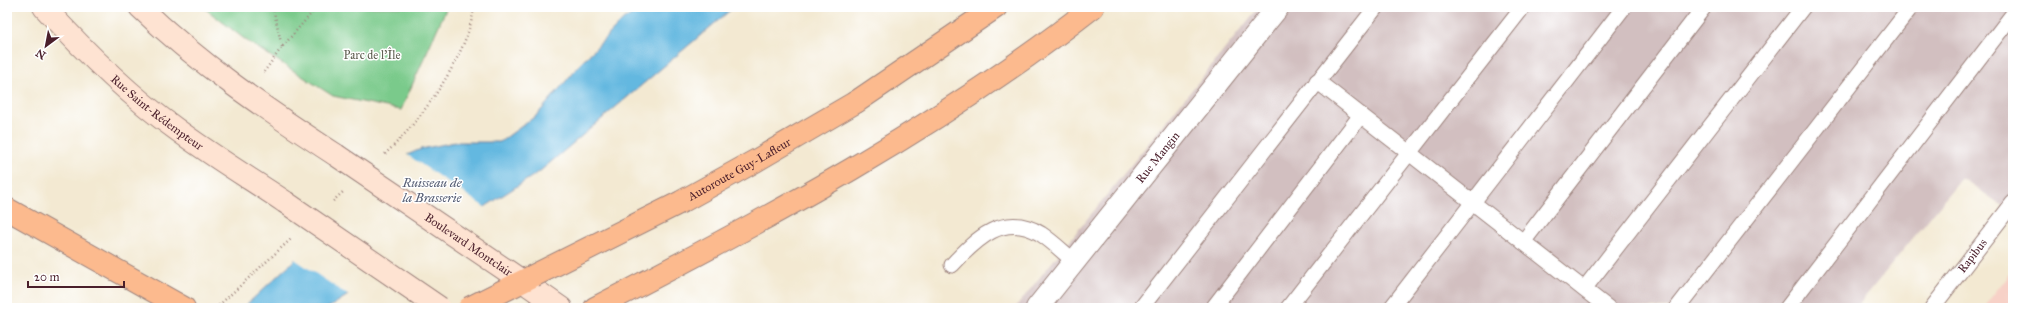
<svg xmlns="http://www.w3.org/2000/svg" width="2020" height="315" font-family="'IM FELL Great Primer',serif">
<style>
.built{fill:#f7d1c7}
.industrial{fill:#d2bfc0}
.green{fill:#7aca8b;stroke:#62745b}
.water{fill:#64b8e0;stroke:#576c86}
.pier{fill:#f3e9d2}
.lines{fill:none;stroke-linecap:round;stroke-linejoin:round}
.lane-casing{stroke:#9e847e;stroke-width:17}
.street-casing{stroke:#9e847e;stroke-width:24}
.secondary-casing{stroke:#9e847e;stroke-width:24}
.highway-casing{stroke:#9e847e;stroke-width:24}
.path{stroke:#9e847e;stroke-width:2.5;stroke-dasharray:1 3;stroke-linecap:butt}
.lane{stroke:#fff;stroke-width:15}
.street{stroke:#fff;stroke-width:22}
.secondary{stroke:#fee3d2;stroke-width:22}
.highway{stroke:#fcba8e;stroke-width:22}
.secondary-bridge-casing{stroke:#9e847e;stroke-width:24;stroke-linecap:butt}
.highway-bridge-casing{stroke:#9e847e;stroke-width:24;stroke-linecap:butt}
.secondary-bridge{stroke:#fee3d2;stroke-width:22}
.highway-bridge{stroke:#fcba8e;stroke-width:22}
.labels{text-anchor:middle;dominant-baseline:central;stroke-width:3;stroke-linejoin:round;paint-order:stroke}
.park-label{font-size:12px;fill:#5b5b4d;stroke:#fff}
.street-label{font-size:12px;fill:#4a1f2b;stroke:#fff}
.water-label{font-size:13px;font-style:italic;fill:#545c73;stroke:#fff}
</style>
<rect width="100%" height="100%" fill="#fff"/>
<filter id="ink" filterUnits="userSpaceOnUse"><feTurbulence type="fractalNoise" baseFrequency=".025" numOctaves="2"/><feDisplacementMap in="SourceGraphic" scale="8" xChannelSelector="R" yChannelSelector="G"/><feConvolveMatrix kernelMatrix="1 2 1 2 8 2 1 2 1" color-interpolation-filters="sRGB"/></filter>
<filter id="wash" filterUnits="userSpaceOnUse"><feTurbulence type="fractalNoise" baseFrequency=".012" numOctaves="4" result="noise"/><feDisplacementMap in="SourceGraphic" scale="16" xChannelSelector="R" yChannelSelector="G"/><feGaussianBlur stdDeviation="0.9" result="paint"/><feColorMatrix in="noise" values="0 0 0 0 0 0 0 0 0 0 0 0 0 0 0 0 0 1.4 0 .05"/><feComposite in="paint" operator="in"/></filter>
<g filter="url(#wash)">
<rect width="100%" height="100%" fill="#f3e9d2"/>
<polygon class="built" points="2013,269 2013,308 1983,308"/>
<polygon class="industrial" points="1259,7 2013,7 2013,213 1962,178 1856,308 1015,308"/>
<polygon class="green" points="203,7 447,7 401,110 333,96 247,41"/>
<polygon class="water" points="643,7 734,7 539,172 328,308 243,308 407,155 421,149 455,142 500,142 537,115 583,61 623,20"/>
<polygon class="pier" points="406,154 486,208 349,296 293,258"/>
</g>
<g filter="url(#ink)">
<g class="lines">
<g class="lane-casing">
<g id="lane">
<polyline points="1317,81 1608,308"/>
<polyline points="1523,242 1704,7"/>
<path d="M952,265C976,239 1004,211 1041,234C1053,242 1063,252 1074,261"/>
<polyline points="1584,289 1803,7"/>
<polyline points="1141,308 1376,7"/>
<polyline points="1213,308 1361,115"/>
<polyline points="1288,308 1523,7"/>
<polyline points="1391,308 1624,7"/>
<polyline points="1677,308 1911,7"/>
<polyline points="1787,308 2013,14"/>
<path id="s1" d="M1932,308L2013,203"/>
</g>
</g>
<g class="street-casing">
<g id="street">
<path id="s2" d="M1037,308L1278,7"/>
</g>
</g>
<g class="secondary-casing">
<g id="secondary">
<path id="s3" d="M44,7C84,51 127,94 176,129C211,155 249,178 285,202"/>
<path d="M140,7C199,64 267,110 336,155"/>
<polyline points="528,285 561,308"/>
</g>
</g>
<g class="highway-casing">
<g id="highway">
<polyline points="856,102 996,7"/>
<polyline points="7,209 184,308"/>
<path d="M595,308C768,219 940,127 1093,7"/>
</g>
</g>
<g class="path">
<polyline points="273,7 282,47"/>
<polyline points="264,72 282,47 317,7"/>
<path d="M385,154C421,121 468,56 474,7"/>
<polyline points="333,201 343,192"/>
<polyline points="216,308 291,239"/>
</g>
<use href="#lane" class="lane"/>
<use href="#street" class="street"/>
<use href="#secondary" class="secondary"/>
<use href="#highway" class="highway"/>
<g class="secondary-bridge-casing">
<g id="secondary-bridge">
<path id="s4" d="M336,155L528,285"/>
<polyline points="285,202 440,308"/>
</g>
</g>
<g class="highway-bridge-casing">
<g id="highway-bridge">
<path id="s5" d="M469,308L681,202L757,160L856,102"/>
</g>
</g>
<use href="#secondary-bridge" class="secondary-bridge"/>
<use href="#highway-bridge" class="highway-bridge"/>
</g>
</g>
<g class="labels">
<g class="park-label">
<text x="372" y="55">Parc de l'Île</text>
</g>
<g class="street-label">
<text stroke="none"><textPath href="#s3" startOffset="155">Rue Saint-Rédempteur</textPath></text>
<text stroke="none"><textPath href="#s2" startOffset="193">Rue Mangin</textPath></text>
<text stroke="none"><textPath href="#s5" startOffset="304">Autoroute Guy-Lafleur</textPath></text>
<text stroke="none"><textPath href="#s4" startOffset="160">Boulevard Montclair</textPath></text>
<text stroke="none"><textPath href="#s1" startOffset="66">Rapibus</textPath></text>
</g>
<g class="water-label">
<text x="432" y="183">Ruisseau de<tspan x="432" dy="15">la Brasserie</tspan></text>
</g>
</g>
<rect width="2020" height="315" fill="none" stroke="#fff" stroke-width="24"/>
<g transform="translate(46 46) rotate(212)" stroke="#ffffff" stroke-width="3" paint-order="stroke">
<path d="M0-3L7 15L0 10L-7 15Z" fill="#4a1f2b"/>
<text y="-6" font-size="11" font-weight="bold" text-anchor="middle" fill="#4a1f2b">N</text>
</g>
<path d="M28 281v6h96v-6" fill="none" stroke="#4a1f2b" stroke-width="2"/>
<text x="34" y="281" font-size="12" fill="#4a1f2b" stroke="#ffffff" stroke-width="3" paint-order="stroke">20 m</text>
</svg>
